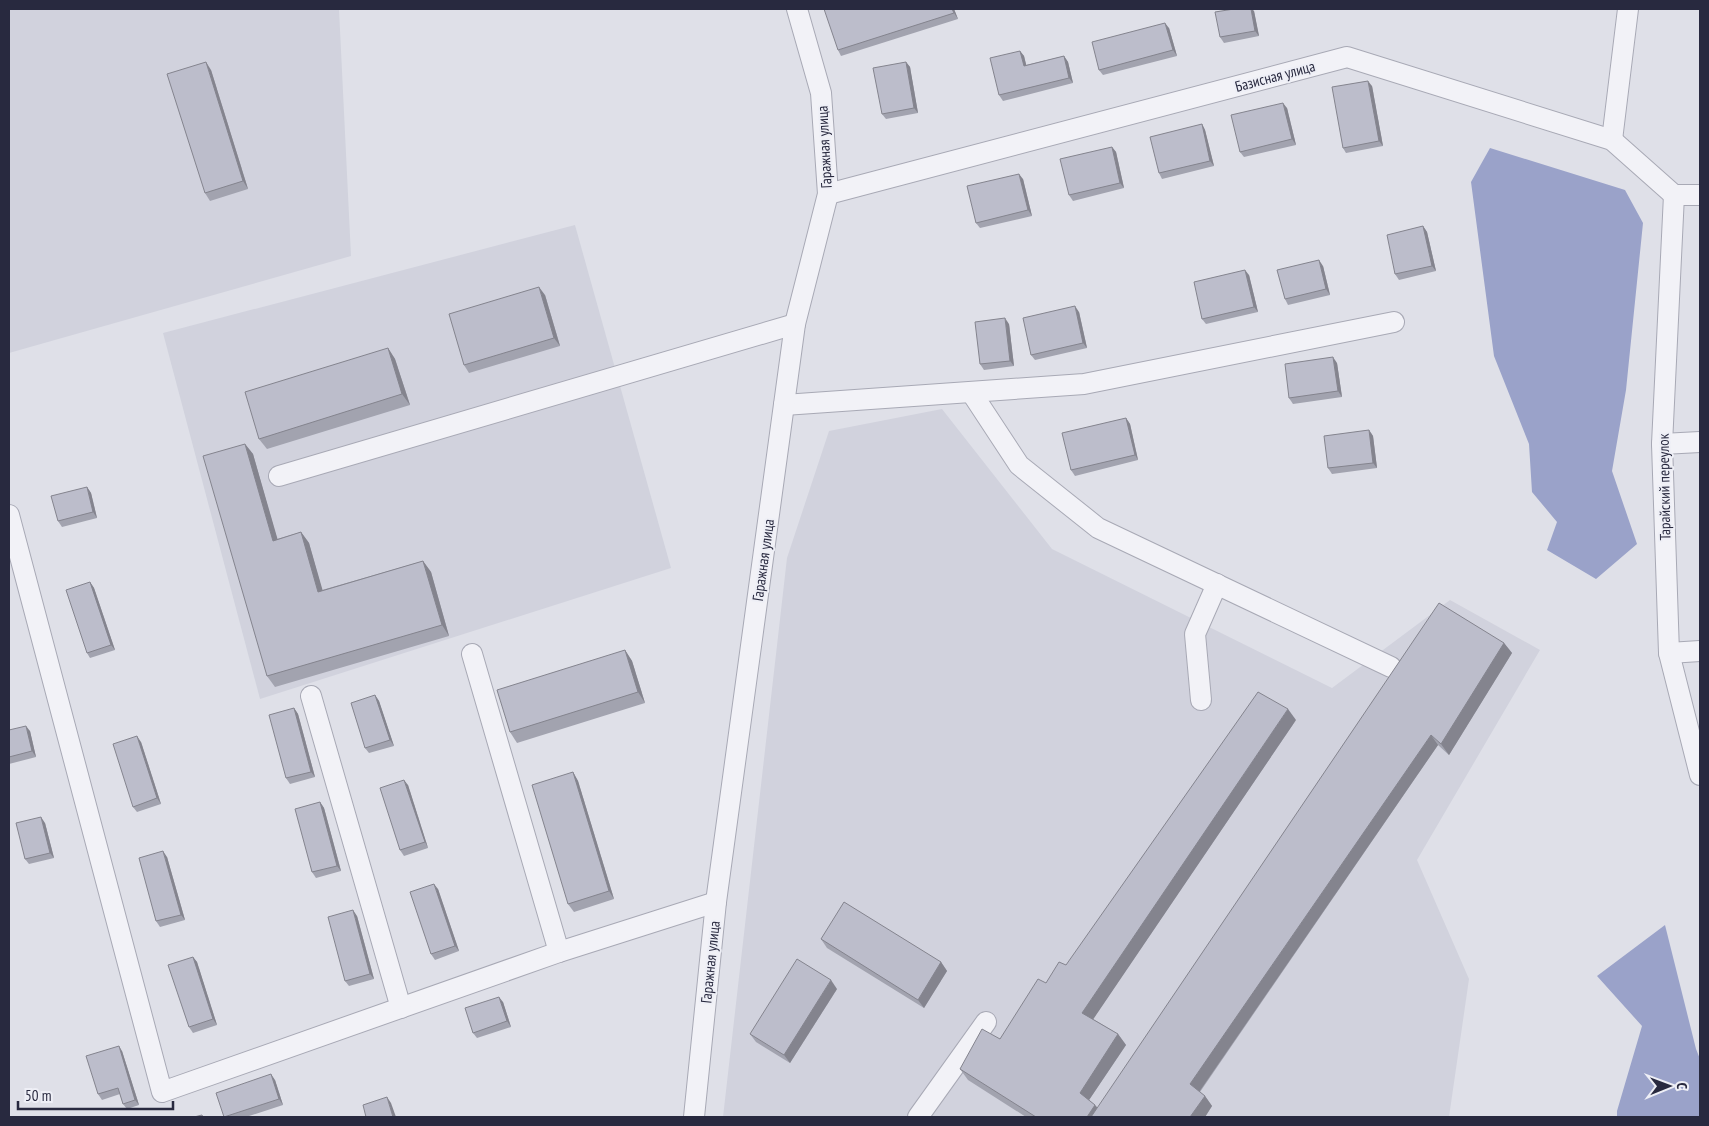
<svg xmlns="http://www.w3.org/2000/svg" width="1709" height="1126" font-family="'PT Sans Narrow',sans-serif">
<style>
.built{fill:#d1d2dd}
.water{fill:#9aa2c9}
.lines{fill:none;stroke-linecap:round;stroke-linejoin:round}
.minor-casing{stroke:#a8a9b5;stroke-width:22}
.minor{stroke:#f2f2f7;stroke-width:20}
.wall{fill:#a2a3af}
.shaded-wall{fill:#84848e}
.building{fill:#bcbdcb;stroke:#84848e}
.labels{text-anchor:middle;dominant-baseline:central;stroke-width:4;stroke-linejoin:round;paint-order:stroke}
.street-label{font-size:15px;fill:#28293f;stroke:#eeeff6}
</style>
<rect width="100%" height="100%" fill="#dfe0e8"/>
<g class="built">
<polygon points="9,9 339,9 351,256 9,353"/>
<polygon points="575,225 671,568 260,699 163,333"/>
<polygon points="942,409 1052,549 1332,688 1450,600 1540,650 1417,860 1469,979 1449,1117 723,1117 787,558 829,431"/>
</g>
<g class="water">
<polygon points="1490,148 1625,190 1643,223 1626,390 1612,471 1637,544 1596,579 1547,550 1557,522 1532,492 1529,444 1494,356 1471,182"/>
<polygon points="1665,925 1696,1049 1700,1059 1700,1117 1617,1117 1617,1111 1642,1026 1597,976"/>
</g>
<g class="lines">
<g class="minor-casing">
<g id="minor">
<polyline points="1612,140 1628,9"/>
<polyline points="828,194 1347,57 1612,140 1674,195 1700,195"/>
<polyline points="1674,195 1662,444 1669,653 1700,775"/>
<polyline points="971,392 1019,465 1098,528 1391,667"/>
<polyline points="784,405 1084,384 1394,322"/>
<polyline points="1662,444 1700,442"/>
<polyline points="279,476 795,324"/>
<polyline points="9,515 162,1092 559,952 716,902"/>
<polyline points="1669,653 1700,651"/>
<polyline points="472,654 559,952"/>
<polyline points="311,696 401,1008"/>
<polyline points="1201,700 1195,634 1217,584"/>
<polyline points="694,1117 716,902 795,324 828,194 821,93 797,9"/>
<polyline points="918,1117 986,1022"/>
</g>
</g>
<use href="#minor" class="minor"/>
</g>
<g class="wall">
<polygon points="954,9 958,19 841,56 838,50"/>
<polygon points="1254,11 1259,36 1224,43 1220,37"/>
<polygon points="1169,28 1177,56 1103,75 1099,70"/>
<polygon points="1020,51 1024,56 1026,65 1064,56 1068,62 1073,83 1003,101 999,95"/>
<polygon points="906,62 910,67 918,113 886,119 882,114"/>
<polygon points="211,70 248,189 210,201 205,193"/>
<polygon points="1372,86 1383,146 1346,153 1343,148"/>
<polygon points="1287,108 1296,145 1244,157 1240,152"/>
<polygon points="1202,124 1205,130 1214,166 1162,179 1159,173"/>
<polygon points="1112,147 1116,152 1124,188 1073,201 1069,195"/>
<polygon points="1023,179 1032,216 980,228 976,223"/>
<polygon points="1423,226 1427,232 1436,271 1399,280 1395,274"/>
<polygon points="1323,266 1330,295 1288,305 1285,299"/>
<polygon points="1249,275 1258,312 1206,324 1202,319"/>
<polygon points="545,295 560,346 469,373 464,365"/>
<polygon points="1079,312 1087,348 1035,360 1031,355"/>
<polygon points="1009,324 1014,366 984,370 980,364"/>
<polygon points="388,348 395,359 410,405 267,449 259,439"/>
<polygon points="1337,363 1342,397 1293,404 1289,398"/>
<polygon points="1126,418 1130,424 1138,460 1075,476 1071,470"/>
<polygon points="1369,430 1373,436 1377,468 1332,474 1328,468"/>
<polygon points="245,444 253,454 277,539 301,532 309,543 322,590 423,561 431,572 449,636 275,687 267,676"/>
<polygon points="87,487 91,493 97,518 62,527 58,521"/>
<polygon points="90,582 94,588 115,650 90,658 87,653"/>
<polygon points="1504,643 1512,653 1449,755 1438,745 1200,1092 1205,1096 1212,1106 1205,1117 1026,1117 968,1080 960,1069 1000,1039 1046,983 1066,965 1296,720 1093,1019 1118,1034 1126,1045 1089,1100 1098,1108"/>
<polygon points="625,650 632,661 645,703 517,743 510,732"/>
<polygon points="375,695 379,701 394,746 369,753 365,748"/>
<polygon points="294,708 298,714 315,777 290,784 286,778"/>
<polygon points="9,730 30,731 36,757 9,764"/>
<polygon points="141,742 161,804 137,812 133,807"/>
<polygon points="573,772 578,781 614,899 574,912 568,904"/>
<polygon points="408,785 428,848 404,856 400,850"/>
<polygon points="320,802 324,808 341,871 316,878 312,872"/>
<polygon points="45,823 54,858 29,864 25,859"/>
<polygon points="167,857 185,920 160,927 156,921"/>
<polygon points="438,889 459,951 435,960 431,954"/>
<polygon points="357,916 374,979 349,986 345,981"/>
<polygon points="821,939 941,962 947,971 924,1008 827,948"/>
<polygon points="193,957 197,962 217,1025 193,1033 189,1027"/>
<polygon points="837,989 790,1063 756,1042 750,1034"/>
<polygon points="503,1002 511,1027 477,1038 473,1033"/>
<polygon points="122,1051 139,1105 127,1109 123,1104 120,1094 102,1100 98,1094"/>
<polygon points="275,1080 283,1105 246,1117 224,1117"/>
</g>
<g class="shaded-wall">
<polygon points="952,9 954,9 958,19 954,13"/>
<polygon points="1251,9 1252,9 1254,11 1259,36 1255,31"/>
<polygon points="1165,23 1169,28 1177,56 1173,50"/>
<polygon points="1020,51 1024,56 1028,72 1024,66"/>
<polygon points="1064,56 1068,62 1073,83 1069,78"/>
<polygon points="206,62 211,70 248,189 243,181"/>
<polygon points="906,62 910,67 918,113 914,108"/>
<polygon points="1368,81 1372,86 1383,146 1379,141"/>
<polygon points="1283,103 1287,108 1296,145 1292,139"/>
<polygon points="1202,124 1205,130 1214,166 1210,161"/>
<polygon points="1112,147 1116,152 1124,188 1120,183"/>
<polygon points="1019,174 1023,179 1032,216 1028,210"/>
<polygon points="1423,226 1427,232 1436,271 1432,266"/>
<polygon points="1319,260 1323,266 1330,295 1326,289"/>
<polygon points="1245,270 1249,275 1258,312 1254,307"/>
<polygon points="539,287 545,295 560,346 554,338"/>
<polygon points="1075,306 1079,312 1087,348 1083,343"/>
<polygon points="1005,318 1009,324 1014,366 1010,361"/>
<polygon points="388,348 395,359 410,405 402,394"/>
<polygon points="1333,357 1337,363 1342,397 1338,391"/>
<polygon points="1126,418 1130,424 1138,460 1135,455"/>
<polygon points="1369,430 1373,436 1377,468 1373,463"/>
<polygon points="245,444 253,454 281,551 273,541"/>
<polygon points="87,487 91,493 97,518 93,512"/>
<polygon points="301,532 309,543 326,602 318,592"/>
<polygon points="423,561 431,572 449,636 442,625"/>
<polygon points="90,582 94,588 115,650 111,645"/>
<polygon points="1504,643 1512,653 1449,755 1441,744"/>
<polygon points="625,650 632,661 645,703 638,692"/>
<polygon points="375,695 379,701 394,746 390,740"/>
<polygon points="294,708 298,714 315,777 311,772"/>
<polygon points="1288,709 1296,720 1090,1024 1082,1013"/>
<polygon points="26,726 30,731 36,757 32,751"/>
<polygon points="1431,735 1438,745 1197,1095 1190,1084"/>
<polygon points="137,736 141,742 161,804 157,798"/>
<polygon points="573,772 578,781 614,899 609,891"/>
<polygon points="404,780 408,785 428,848 425,842"/>
<polygon points="320,802 324,808 341,871 337,866"/>
<polygon points="41,817 45,823 54,858 50,853"/>
<polygon points="163,851 167,857 185,920 181,915"/>
<polygon points="434,884 438,889 459,951 455,946"/>
<polygon points="353,910 357,916 374,979 370,974"/>
<polygon points="193,957 197,962 217,1025 213,1019"/>
<polygon points="941,962 947,971 924,1008 918,1000"/>
<polygon points="831,980 837,989 790,1063 784,1055"/>
<polygon points="499,997 503,1002 511,1027 507,1021"/>
<polygon points="1118,1034 1126,1045 1087,1103 1080,1093"/>
<polygon points="119,1046 122,1051 139,1105 135,1100"/>
<polygon points="271,1074 275,1080 283,1105 279,1099"/>
<polygon points="1205,1096 1212,1106 1205,1117 1190,1117"/>
<polygon points="387,1097 391,1103 396,1117 393,1117"/>
<polygon points="1095,1105 1103,1115 1102,1117 1087,1117"/>
</g>
<g class="building">
<polygon points="824,9 952,9 954,13 838,50"/>
<polygon points="1234,9 1251,9 1255,31 1220,37 1215,12"/>
<polygon points="1165,23 1173,50 1099,70 1092,42"/>
<polygon points="1020,51 1024,66 1064,56 1069,78 999,95 990,58"/>
<polygon points="206,62 243,181 205,193 167,74"/>
<polygon points="906,62 914,108 882,114 873,68"/>
<polygon points="1368,81 1379,141 1343,148 1332,87"/>
<polygon points="1283,103 1292,139 1240,152 1231,115"/>
<polygon points="1202,124 1210,161 1159,173 1150,137"/>
<polygon points="1112,147 1120,183 1069,195 1060,159"/>
<polygon points="1019,174 1028,210 976,223 967,186"/>
<polygon points="1423,226 1432,266 1395,274 1387,235"/>
<polygon points="1319,260 1326,289 1285,299 1277,270"/>
<polygon points="1245,270 1254,307 1202,319 1194,282"/>
<polygon points="539,287 554,338 464,365 449,314"/>
<polygon points="1075,306 1083,343 1031,355 1023,318"/>
<polygon points="1005,318 1010,361 980,364 975,322"/>
<polygon points="388,348 402,394 259,439 245,392"/>
<polygon points="1333,357 1338,391 1289,398 1285,364"/>
<polygon points="1126,418 1135,455 1071,470 1062,433"/>
<polygon points="1369,430 1373,463 1328,468 1324,436"/>
<polygon points="245,444 273,541 301,532 318,592 423,561 442,625 267,676 203,456"/>
<polygon points="87,487 93,512 58,521 51,496"/>
<polygon points="90,582 111,645 87,653 66,590"/>
<polygon points="1439,603 1504,643 1441,744 1431,735 1190,1084 1205,1096 1190,1117 1091,1117"/>
<polygon points="625,650 638,692 510,732 497,690"/>
<polygon points="1258,692 1288,709 1082,1013 1118,1034 1080,1093 1095,1105 1087,1117 1036,1117 960,1069 982,1029 1000,1039 1038,979 1046,983 1059,962 1066,965"/>
<polygon points="375,695 390,740 365,748 351,703"/>
<polygon points="294,708 311,772 286,778 269,715"/>
<polygon points="26,726 32,751 9,757 9,730"/>
<polygon points="137,736 157,798 133,807 113,744"/>
<polygon points="573,772 609,891 568,904 532,785"/>
<polygon points="404,780 425,842 400,850 380,788"/>
<polygon points="320,802 337,866 312,872 295,809"/>
<polygon points="41,817 50,853 25,859 16,823"/>
<polygon points="163,851 181,915 156,921 139,858"/>
<polygon points="434,884 455,946 431,954 410,892"/>
<polygon points="844,902 941,962 918,1000 821,939"/>
<polygon points="353,910 370,974 345,981 328,917"/>
<polygon points="193,957 213,1019 189,1027 168,965"/>
<polygon points="797,959 831,980 784,1055 750,1034"/>
<polygon points="499,997 507,1021 473,1033 465,1008"/>
<polygon points="119,1046 135,1100 123,1104 118,1088 98,1094 86,1056"/>
<polygon points="271,1074 279,1099 224,1117 216,1093"/>
<polygon points="387,1097 393,1117 366,1117 363,1105"/>
<polygon points="202,1115 203,1117 194,1117"/>
</g>
<g class="labels">
<g class="street-label">
<text transform="translate(1275 76) rotate(-15)">Базисная улица</text>
<text transform="translate(824 147) rotate(-93)">Гаражная улица</text>
<text transform="translate(1664 487) rotate(-91)">Тарайский переулок</text>
<text transform="translate(763 560) rotate(-82)">Гаражная улица</text>
<text transform="translate(710 962) rotate(-84)">Гаражная улица</text>
</g>
</g>
<rect width="1709" height="1126" fill="none" stroke="#28293f" stroke-width="20"/>
<g transform="translate(1669 1086) rotate(89)" stroke="#eeeff6" stroke-width="4" paint-order="stroke">
<path d="M0-4L9 19L0 12L-9 19Z" fill="#28293f"/>
<text y="-8" font-size="14" font-weight="bold" text-anchor="middle" fill="#28293f">С</text>
</g>
<path d="M18 1101v8h155v-8" fill="none" stroke="#28293f" stroke-width="2.5"/>
<text x="25" y="1101" font-size="15" fill="#28293f" stroke="#eeeff6" stroke-width="4" paint-order="stroke">50 m</text>
</svg>
